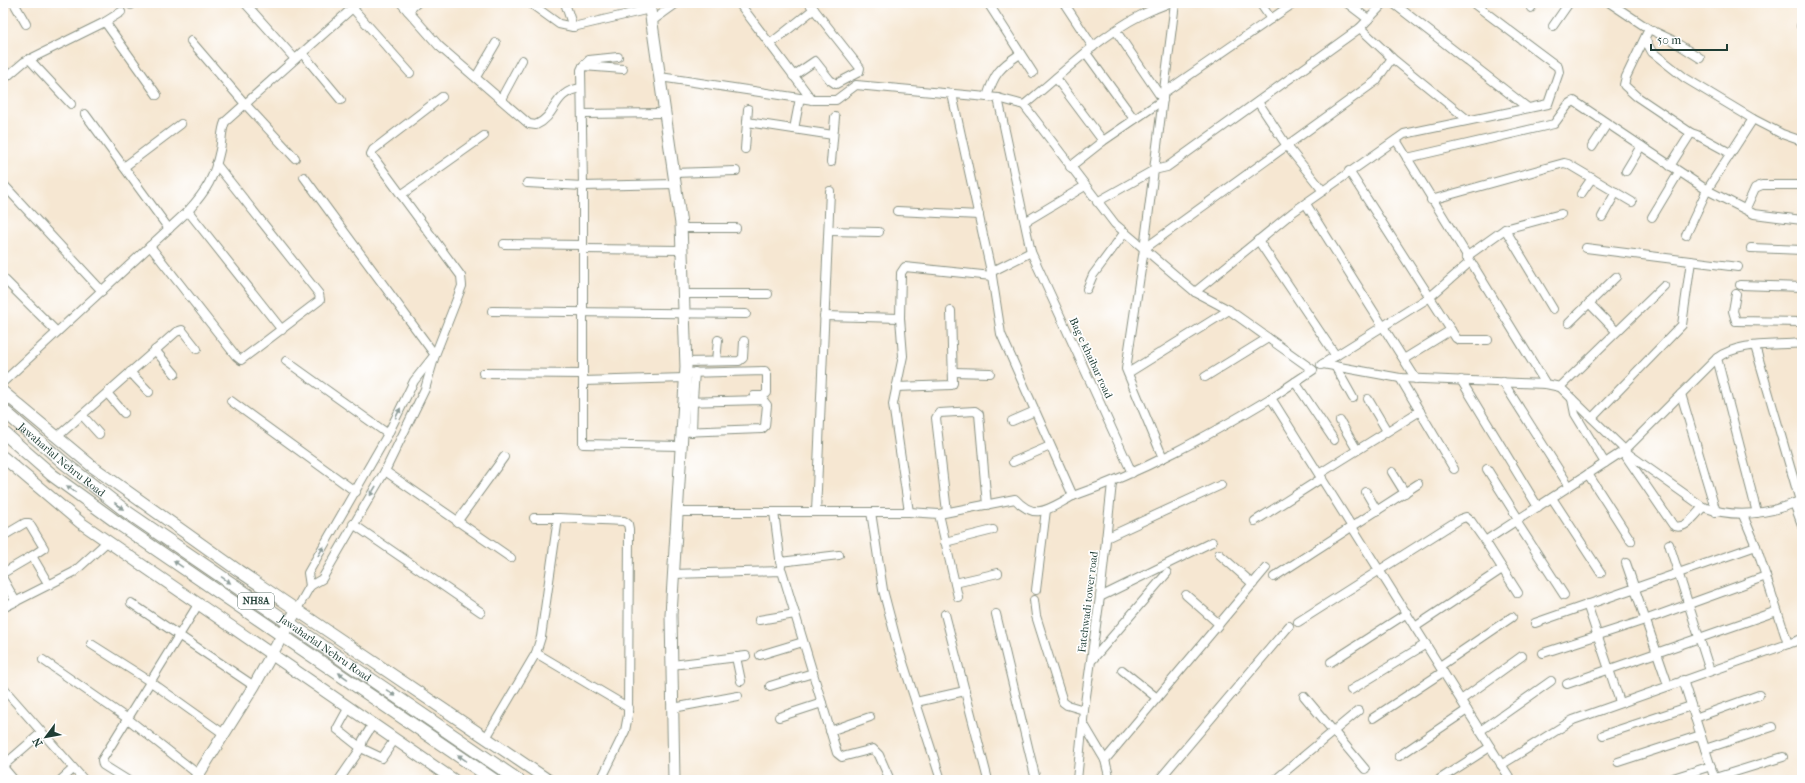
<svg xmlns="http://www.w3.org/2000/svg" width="1805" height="783" font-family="'IM FELL French Canon',serif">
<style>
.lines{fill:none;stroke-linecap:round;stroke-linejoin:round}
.street-casing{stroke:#8a9283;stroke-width:10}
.secondary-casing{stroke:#8a9283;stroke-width:13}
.primary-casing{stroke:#8a9283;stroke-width:14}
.street{stroke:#fff;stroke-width:8}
.secondary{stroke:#fff;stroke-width:11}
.primary{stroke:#fff;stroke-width:12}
.oneway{fill:#8f9e9a}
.labels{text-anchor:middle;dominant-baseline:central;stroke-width:3.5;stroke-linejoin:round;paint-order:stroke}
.shield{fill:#fff;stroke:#627771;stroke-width:1}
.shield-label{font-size:10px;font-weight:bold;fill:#1f3d34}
.street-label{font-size:11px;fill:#1f3d34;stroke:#fff}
</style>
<rect width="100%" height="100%" fill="#fff"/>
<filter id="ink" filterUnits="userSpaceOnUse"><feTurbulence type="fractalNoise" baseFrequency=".025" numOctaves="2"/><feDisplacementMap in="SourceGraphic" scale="8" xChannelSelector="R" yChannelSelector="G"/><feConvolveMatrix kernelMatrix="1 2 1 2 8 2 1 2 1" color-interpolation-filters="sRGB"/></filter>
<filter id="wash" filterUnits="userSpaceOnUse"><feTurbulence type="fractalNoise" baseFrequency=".012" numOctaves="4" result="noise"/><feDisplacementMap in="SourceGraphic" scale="16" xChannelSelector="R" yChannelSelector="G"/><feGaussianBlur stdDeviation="0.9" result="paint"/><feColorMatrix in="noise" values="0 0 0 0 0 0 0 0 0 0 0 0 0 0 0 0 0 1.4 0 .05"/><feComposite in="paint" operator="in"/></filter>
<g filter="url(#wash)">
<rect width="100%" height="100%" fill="#f6e7d2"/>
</g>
<g filter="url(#ink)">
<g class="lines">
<g class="street-casing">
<g id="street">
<polyline points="14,3 26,24"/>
<polyline points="245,3 295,59"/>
<polyline points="348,3 410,73"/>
<path d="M401,3L439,46L529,124L536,125C558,115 552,92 581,88"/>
<polyline points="530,3 559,24 573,27"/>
<polyline points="565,3 573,27 650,9"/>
<polyline points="739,3 812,100"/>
<polyline points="988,3 1033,73"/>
<polyline points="1064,3 1093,47"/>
<path d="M1149,3L1154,9C1104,30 1065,72 1024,105L1115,224L1195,292L1229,310L1313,370L1271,398L1511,780"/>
<polyline points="1260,3 1271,19"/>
<polyline points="1347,3 1368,19"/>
<polyline points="1393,3 1528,108"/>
<polyline points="1610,3 1649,29"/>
<polyline points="131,5 133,3"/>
<polyline points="1531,8 1534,3"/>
<polyline points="1154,9 1169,3"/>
<polyline points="408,11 417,3"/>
<polyline points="652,21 677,3"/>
<polyline points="105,22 157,95"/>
<polyline points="1553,26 1569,3"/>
<polyline points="1801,26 1802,26"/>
<polyline points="1360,28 1392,58 1468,120"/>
<polyline points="1645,39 1652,52 1685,78 1753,119 1782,134 1802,141"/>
<polyline points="191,41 246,105 295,158"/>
<polyline points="770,44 814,9"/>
<polyline points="302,53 341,100"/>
<polyline points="1086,53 1134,119"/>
<polyline points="1700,58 1670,39 1649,29 1626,77 1624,85 1636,96 1691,133 1697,135 1730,153"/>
<polyline points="29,59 71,104"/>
<polyline points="583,66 589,60 618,57"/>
<polyline points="623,69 583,66 581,70 583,186 675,184"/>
<polyline points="793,76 815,61 830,80 836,84 859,72 860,68 809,3"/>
<polyline points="476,77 496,43"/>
<polyline points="660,77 813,100 836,100 856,85 998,98 1024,105"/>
<polyline points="1056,78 1103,141"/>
<polyline points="3,80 24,62 105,22 121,12"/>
<polyline points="1165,92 1294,3"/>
<polyline points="952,94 992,276"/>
<path d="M987,97C994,74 1000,67 1020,54"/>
<polyline points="998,98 1031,252 1132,473"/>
<polyline points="501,99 522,60"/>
<polyline points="1258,102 1287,146 1323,191"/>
<polyline points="85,114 169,229"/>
<polyline points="582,114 664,113"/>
<polyline points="747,122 833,135"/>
<polyline points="794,129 800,98"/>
<polyline points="1396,140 1546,384"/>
<polyline points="1592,147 1607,124"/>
<polyline points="745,149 748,109"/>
<polyline points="1407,158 1554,124 1568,105 1574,101 1707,190 1754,214 1802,220"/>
<polyline points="831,162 835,117"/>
<polyline points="1670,166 1691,133"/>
<polyline points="124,167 181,124"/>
<polyline points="1070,167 1103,141 1163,100 1116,31"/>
<polyline points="1349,171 1456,338 1459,340 1488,340"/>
<polyline points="1626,171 1641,146"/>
<polyline points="673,173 736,171"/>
<polyline points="304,177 435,355"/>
<polyline points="527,183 583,186 583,444 680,446"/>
<polyline points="3,184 102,291"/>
<polyline points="1581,194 1592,178"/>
<polyline points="401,195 484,136"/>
<polyline points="1431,200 1564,163 1568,164 1632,202"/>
<polyline points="1097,202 1154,170 1167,167 1360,28 1384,3"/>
<polyline points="1306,204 1416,379"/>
<polyline points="1746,208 1755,188 1762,185 1802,185"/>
<polyline points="188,211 282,330"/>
<polyline points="897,211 979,215"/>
<polyline points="1602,217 1616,192"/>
<polyline points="1652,217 1679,172"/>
<polyline points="1025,222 1085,186"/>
<polyline points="681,228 736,228"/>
<polyline points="829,231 879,232"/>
<polyline points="1686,235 1707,190 1753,119"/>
<polyline points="1258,240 1336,356"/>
<polyline points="504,244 583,245"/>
<polyline points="150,246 236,356 241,360 320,300 319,294 216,164"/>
<polyline points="1586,248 1738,267"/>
<polyline points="1751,248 1802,250"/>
<polyline points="583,249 682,250"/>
<polyline points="1144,249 1175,3"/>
<polyline points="1466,257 1505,229"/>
<polyline points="991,272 1031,252"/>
<polyline points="3,278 57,332"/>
<polyline points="1740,285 1802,287"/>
<polyline points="1087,289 1093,275 1125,232"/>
<polyline points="1195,292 1293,212 1404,134 1548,104 1559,72 1558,67 1473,3"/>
<polyline points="683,294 768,294"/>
<polyline points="1736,294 1733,311 1736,321 1802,322"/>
<polyline points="1589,303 1616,331"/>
<polyline points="1553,309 1505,229 1561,214"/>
<polyline points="492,311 746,314"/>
<polyline points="824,316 900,318"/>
<polyline points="1569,323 1616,277"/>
<polyline points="1755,346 1800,501"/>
<polyline points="155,350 175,374"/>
<polyline points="1717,358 1757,513"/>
<polyline points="1404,359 1451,330"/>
<polyline points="286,361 388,434"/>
<polyline points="716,361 718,340"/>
<polyline points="685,362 739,361 743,358 744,341"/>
<polyline points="1323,364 1400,378 1546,384 1560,387 1664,286"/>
<polyline points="1321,365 1430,297 1470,262"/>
<polyline points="1335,366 1353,398"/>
<polyline points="130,372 149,392"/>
<polyline points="953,372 990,373"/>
<polyline points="483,373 583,374"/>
<polyline points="685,373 765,371 767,375 767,393 763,396 754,396"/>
<polyline points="1128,373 1229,310"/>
<polyline points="1205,377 1268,338"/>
<polyline points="1400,378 1454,469"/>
<polyline points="1461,380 1538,507"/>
<polyline points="583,381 685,378"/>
<path d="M3,382L188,211C207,190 214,178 220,150C222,141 221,131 225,122L358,3"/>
<polyline points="1295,382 1334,440"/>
<polyline points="1503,382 1569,486"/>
<polyline points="896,387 952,385 953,383 951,311"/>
<path d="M1560,387L1630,455L1703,507C1736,519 1770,514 1802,500"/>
<polyline points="107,393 124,413"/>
<polyline points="1681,394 1716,512"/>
<polyline points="693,399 695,372"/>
<polyline points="1368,399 1387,431"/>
<polyline points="1572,399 1575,414 1605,463"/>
<polyline points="231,401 356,492"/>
<polyline points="82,415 99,434"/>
<polyline points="1592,418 1682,325 1691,261"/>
<polyline points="1012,421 1035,411"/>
<polyline points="1340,421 1357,450"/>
<polyline points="681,432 762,429 765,426 767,405 763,400 683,402"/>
<polyline points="692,432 693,402"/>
<polyline points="57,437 176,332 182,330 197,349"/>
<path d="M1623,452L1673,525C1684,532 1696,514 1703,507"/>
<polyline points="1163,458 1126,369 1144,249 1376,81 1392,58"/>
<polyline points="1013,462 1050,446"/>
<polyline points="1487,469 1519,520"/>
<polyline points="385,471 511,558"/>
<polyline points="1392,472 1405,493"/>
<polyline points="1319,474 1420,411"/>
<polyline points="1588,474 1631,541"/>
<polyline points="1366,492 1377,511"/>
<polyline points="1552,498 1601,573"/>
<polyline points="1794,503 1802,525"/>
<path d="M676,512H909L893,404L903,356L900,318L901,273L905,267L992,276L1001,334L1073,496C1143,472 1208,436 1271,398"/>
<polyline points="774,512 781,566"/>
<polyline points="816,512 830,191"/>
<polyline points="871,512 883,590 898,647 941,780"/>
<polyline points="909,512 939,514 958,597"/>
<polyline points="947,512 936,418 939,413 975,411 979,414 987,505"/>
<path d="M939,514L1015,499C1036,522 1049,508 1073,496"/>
<polyline points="1743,515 1756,546 1788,644"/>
<polyline points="534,518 558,518 541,637 536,653 629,708"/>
<polyline points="558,518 624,521 628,524 629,529 628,715 625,731 601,780"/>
<polyline points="1255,521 1322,478"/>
<polyline points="1516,521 1564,595"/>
<polyline points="457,522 504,457"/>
<polyline points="353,524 481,612"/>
<polyline points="3,536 25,523 29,523 44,548 32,556"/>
<polyline points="1106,538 1221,485"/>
<polyline points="1485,541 1518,593"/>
<polyline points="945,542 993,530"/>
<polyline points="1669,544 1710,671"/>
<polyline points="1219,554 1253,584"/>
<polyline points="780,562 839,555"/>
<polyline points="1626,563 1668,685"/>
<polyline points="3,573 32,556 49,585"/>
<polyline points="673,574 782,571 837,753 842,757 873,749 879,755 890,780"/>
<polyline points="1274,577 1418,484"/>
<polyline points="3,579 16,602"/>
<polyline points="955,583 998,573"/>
<polyline points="310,586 308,573 388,434 414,381 433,357"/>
<polyline points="1036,590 1046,510"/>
<polyline points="1186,595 1219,624"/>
<polyline points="1100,597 1212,542"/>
<polyline points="1034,600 1036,616 1063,702 1067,705 1084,710"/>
<polyline points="131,603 254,686"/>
<polyline points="1587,604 1620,702"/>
<polyline points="3,608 74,572 108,541"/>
<polyline points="297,609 310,586 322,579 385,471 425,389 435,355 462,286 461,276 371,154 373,150 442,97"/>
<polyline points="945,614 988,780"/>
<polyline points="996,614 1036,780"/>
<polyline points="759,620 795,614"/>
<path d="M1298,622L1460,519L1466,517L1471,521L1485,541L1625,450L1717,358C1740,341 1774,346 1802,343"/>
<polyline points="1535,623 1756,546"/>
<polyline points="1415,627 1502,569"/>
<polyline points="91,644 151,682 224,734"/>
<polyline points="1543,653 1645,620 1766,576"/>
<polyline points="760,655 803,642"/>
<polyline points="736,657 741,681"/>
<polyline points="1093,659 1167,573"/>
<polyline points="43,660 128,719 199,775"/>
<polyline points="1331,662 1407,613"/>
<polyline points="672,665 746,656"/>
<polyline points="1440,666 1512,617"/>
<polyline points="1122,670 1157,698"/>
<polyline points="1683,680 1715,780"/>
<polyline points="1567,684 1777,611"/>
<polyline points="770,686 813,673"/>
<polyline points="3,688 84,780"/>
<polyline points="1351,690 1426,644"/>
<polyline points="1304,696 1365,769"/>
<polyline points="1461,700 1522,656"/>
<polyline points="916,702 965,691"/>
<polyline points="349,707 337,729 361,748 382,758 395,739"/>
<polyline points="673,708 738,696"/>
<polyline points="779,717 822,703"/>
<polyline points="1373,718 1443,672"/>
<polyline points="1695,718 1759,695"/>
<polyline points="1083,723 1105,760 1110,780"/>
<polyline points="830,731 870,717"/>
<polyline points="1480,731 1551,681"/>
<polyline points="1603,735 1691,706"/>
<polyline points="486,738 536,653"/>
<polyline points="1705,749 1772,727"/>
<polyline points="1399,756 1467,710"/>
<polyline points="1105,760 1266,568"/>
<polyline points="1618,762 1701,735"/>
<polyline points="1501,765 1573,720 1802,639"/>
<polyline points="3,766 41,733"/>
<polyline points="3,767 14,780"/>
<polyline points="1715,778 1783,757"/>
<polyline points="1440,779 1490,747"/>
<polyline points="61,780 73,769"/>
<polyline points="127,780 103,765 102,760 199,603"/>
<polyline points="339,780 361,748 363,740 373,724"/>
<polyline points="1077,780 1084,710 1100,597 1112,483"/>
<polyline points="1159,780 1289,626"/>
<polyline points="1275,780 1358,711"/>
<polyline points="1667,780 1711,766"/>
</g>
</g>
<g class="secondary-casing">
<g id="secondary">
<polyline points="649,3 681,224 686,367 671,615 674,780"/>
<polyline points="3,392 93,467 239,571 548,780"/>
<polyline points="3,457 81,523 454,780"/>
<polyline points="195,780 254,686 297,609"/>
</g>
</g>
<g class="primary-casing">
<g id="primary">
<path id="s1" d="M3,410L63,462L127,512L518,780"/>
<polyline points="3,432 52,475 122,526 494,780"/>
</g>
</g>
<use href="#street" class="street"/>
<use href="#secondary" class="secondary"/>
<use href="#primary" class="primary"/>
</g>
<defs><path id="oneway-solid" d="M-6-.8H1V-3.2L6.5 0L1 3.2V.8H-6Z"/></defs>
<g class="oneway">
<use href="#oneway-solid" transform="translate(398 413) rotate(-64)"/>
<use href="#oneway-solid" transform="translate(71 489) rotate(-144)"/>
<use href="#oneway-solid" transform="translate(373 491) rotate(121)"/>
<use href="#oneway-solid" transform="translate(119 506) rotate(38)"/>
<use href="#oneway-solid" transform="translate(321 551) rotate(-59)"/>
<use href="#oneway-solid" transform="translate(178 564) rotate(-146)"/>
<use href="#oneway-solid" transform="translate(226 580) rotate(34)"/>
<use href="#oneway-solid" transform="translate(343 676) rotate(-145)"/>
<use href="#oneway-solid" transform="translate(391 693) rotate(34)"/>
<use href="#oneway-solid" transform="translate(462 758) rotate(-145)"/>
</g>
</g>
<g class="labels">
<rect class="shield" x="238" y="593" width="36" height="16" rx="3"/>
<g class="shield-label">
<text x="256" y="601">NH8A</text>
</g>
<g class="street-label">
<text transform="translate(1091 358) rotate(65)">Bag e khaibar road</text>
<text stroke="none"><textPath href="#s1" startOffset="77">Jawaharlal Nehru Road</textPath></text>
<text transform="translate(1088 602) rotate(-83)">Fatehwadi tower road</text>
<text stroke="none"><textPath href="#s1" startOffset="401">Jawaharlal Nehru Road</textPath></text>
</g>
</g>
<rect width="1805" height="783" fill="none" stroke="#fff" stroke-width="16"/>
<g transform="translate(46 737) rotate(238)" stroke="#ffffff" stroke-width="3" paint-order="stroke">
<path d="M0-3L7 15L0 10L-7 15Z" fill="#1f3d34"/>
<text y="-6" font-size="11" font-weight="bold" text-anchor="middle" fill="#1f3d34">N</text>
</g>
<path d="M1651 44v6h76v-6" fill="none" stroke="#1f3d34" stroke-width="2"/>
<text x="1657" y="44" font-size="12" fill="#1f3d34" stroke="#ffffff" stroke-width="3" paint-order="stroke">50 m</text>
</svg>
